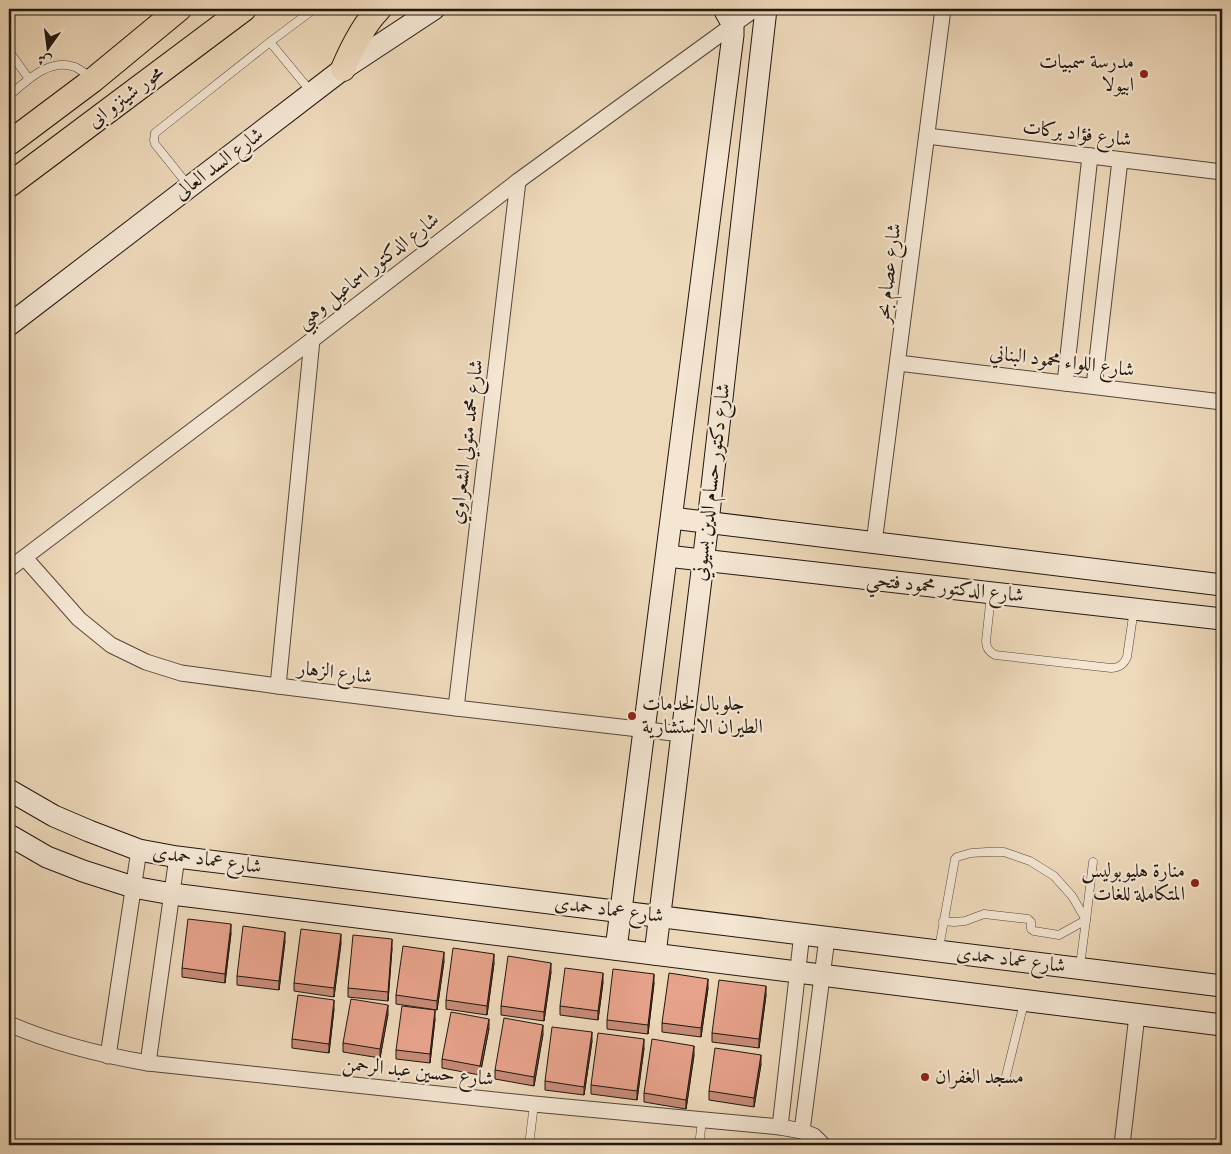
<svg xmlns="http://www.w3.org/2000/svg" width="1231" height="1154" font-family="'Libre Bodoni',Amiri,serif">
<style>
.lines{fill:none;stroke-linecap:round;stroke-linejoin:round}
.lane-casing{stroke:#54483a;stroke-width:9}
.street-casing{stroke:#54483a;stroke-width:17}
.secondary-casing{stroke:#21170f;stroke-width:23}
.primary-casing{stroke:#21170f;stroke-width:26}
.lane{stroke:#f4e6d3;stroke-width:8}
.street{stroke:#f4e6d3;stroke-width:15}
.secondary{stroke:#f4e6d3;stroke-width:21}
.primary{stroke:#eed9bb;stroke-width:24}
.wall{fill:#c78b78;stroke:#21170f}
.shaded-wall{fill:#a27161;stroke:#21170f}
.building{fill:#e7a28b;stroke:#21170f}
.poi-dot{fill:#8f2418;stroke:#f4e6d3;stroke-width:2}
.labels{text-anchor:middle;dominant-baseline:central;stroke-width:4.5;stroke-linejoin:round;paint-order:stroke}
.poi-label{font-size:20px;fill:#21170f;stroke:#f4e6d3;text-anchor:end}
.street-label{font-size:20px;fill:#21170f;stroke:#f4e6d3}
</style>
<rect width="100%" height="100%" fill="#eed9bb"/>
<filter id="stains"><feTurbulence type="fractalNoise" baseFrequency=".004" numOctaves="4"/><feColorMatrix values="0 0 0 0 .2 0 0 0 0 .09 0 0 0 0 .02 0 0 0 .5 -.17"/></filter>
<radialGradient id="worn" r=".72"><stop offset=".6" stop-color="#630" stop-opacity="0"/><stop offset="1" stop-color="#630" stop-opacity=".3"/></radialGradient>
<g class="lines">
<g class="lane-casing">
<g id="lane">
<polyline points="270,42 312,93"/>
<polyline points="9,51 29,79"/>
<path d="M9,96C26,81 50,57 75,67C81,70 86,74 92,78"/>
<polyline points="188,185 155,144 154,140 155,133 270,42 314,9"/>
<path d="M991,595L986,641C986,648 989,652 995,655L1111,668C1120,668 1124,664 1127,657L1134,609"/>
<polyline points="943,921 954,922 965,921 984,914 1028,919 1031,922 1031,929 1034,931 1059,935 1086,920 1093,862"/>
<polyline points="939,948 955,859 957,857 971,853 987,852 1004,852 1030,861 1054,876 1072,896 1086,920 1080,966"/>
<polyline points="1006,1076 1024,1003"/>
<polyline points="529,1145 534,1104"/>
<polyline points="699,1145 702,1121"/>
</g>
</g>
<g class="street-casing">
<g id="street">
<polyline points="927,136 1222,172"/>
<polyline points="898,363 1222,402"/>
<polyline points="1065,383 1090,156"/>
<polyline points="1094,386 1120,160"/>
<polyline points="874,543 943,9"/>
<polyline points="25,558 79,619 111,645 146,662 181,673 278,686 456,708 682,734"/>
<polyline points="9,569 312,340 518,181 755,9"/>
<polyline points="278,686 312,340"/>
<polyline points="456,708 518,181"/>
<path d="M9,1024C53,1043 101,1055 148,1063L534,1104L780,1127L802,1131L814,1136L823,1145"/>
<polyline points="108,1056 139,850"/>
<polyline points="148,1063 177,857"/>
<polyline points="780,1127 802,933"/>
<polyline points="802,1131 827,938"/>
<polyline points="1122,1145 1137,1015"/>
</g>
</g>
<g class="secondary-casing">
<g id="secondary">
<polyline points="9,325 343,69 434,9"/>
<polyline points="672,518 1222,585"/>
<polyline points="667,556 1222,619"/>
<polyline points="9,790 54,816 89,831 139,850 177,857 1222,986"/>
<polyline points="9,835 47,857 83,871 133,887 172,894 1222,1025"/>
<polyline points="616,949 733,35 733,25 724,9"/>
<polyline points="655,954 708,522 766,9"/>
</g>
</g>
<g class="primary-casing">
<g id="primary">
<path d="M343,69C352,48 363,25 379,9"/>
<polyline points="9,143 93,80 179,9"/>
<polyline points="9,185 244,9"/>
</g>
</g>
<use href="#lane" class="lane"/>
<use href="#street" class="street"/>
<use href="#secondary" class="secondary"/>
<use href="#primary" class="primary"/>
</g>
<g class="wall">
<polygon points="231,933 225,983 182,977 182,968"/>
<polygon points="285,941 279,990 237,985 237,976"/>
<polygon points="341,943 334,997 294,991 294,983"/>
<polygon points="392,948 388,1001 348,997 348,988"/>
<polygon points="444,961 437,1010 396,1004 396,995"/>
<polygon points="494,963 487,1015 446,1009 446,1000"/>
<polygon points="551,972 544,1021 501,1015 501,1006"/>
<polygon points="603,982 598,1020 560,1015 560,1006"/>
<polygon points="654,983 648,1034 607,1029 607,1020"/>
<polygon points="708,988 701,1037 662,1032 662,1023"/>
<polygon points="766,995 759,1048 712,1042 712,1033"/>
<polygon points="334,1009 329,1053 292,1048 292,1039"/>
<polygon points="388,1014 380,1058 343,1052 343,1043"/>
<polygon points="435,1019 430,1063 396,1059 396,1050"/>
<polygon points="489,1028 480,1075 442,1068 442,1059"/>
<polygon points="543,1034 534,1086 495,1079 495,1070"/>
<polygon points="592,1041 584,1095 545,1090 545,1081"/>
<polygon points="644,1048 637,1100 591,1094 591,1085"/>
<polygon points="694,1055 686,1109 644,1102 644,1093"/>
<polygon points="761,1064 754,1107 709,1100 709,1091"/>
</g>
<g class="shaded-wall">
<polygon points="231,924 231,933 225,983 225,974"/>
<polygon points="285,932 285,941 279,990 279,981"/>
<polygon points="341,934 341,943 334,997 334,988"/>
<polygon points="392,939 392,948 388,1001 388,992"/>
<polygon points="444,952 444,961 437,1010 437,1001"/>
<polygon points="494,954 494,963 487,1015 487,1006"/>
<polygon points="551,963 551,972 544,1021 544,1012"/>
<polygon points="603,973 603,982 598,1020 598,1011"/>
<polygon points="654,974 654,983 648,1034 648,1025"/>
<polygon points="708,979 708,988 701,1037 701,1028"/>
<polygon points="766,986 766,995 759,1048 759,1039"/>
<polygon points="334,1000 334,1009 329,1053 329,1044"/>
<polygon points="388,1005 388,1014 380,1058 380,1049"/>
<polygon points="435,1010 435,1019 430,1063 430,1054"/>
<polygon points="489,1019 489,1028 480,1075 480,1066"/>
<polygon points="543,1025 543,1034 534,1086 534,1077"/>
<polygon points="592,1032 592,1041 584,1095 584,1087"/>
<polygon points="644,1039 644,1048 637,1100 637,1091"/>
<polygon points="694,1046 694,1055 686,1109 686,1100"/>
<polygon points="761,1055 761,1064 754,1107 754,1098"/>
</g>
<g class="building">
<polygon points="188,919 231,924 225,974 182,968"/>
<polygon points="243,926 285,932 279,981 237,976"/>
<polygon points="301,929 341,934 334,988 294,983"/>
<polygon points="353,935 392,939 388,992 348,988"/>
<polygon points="403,946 444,952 437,1001 396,995"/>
<polygon points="453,948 494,954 487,1006 446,1000"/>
<polygon points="508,956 551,963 544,1012 501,1006"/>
<polygon points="565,968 603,973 598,1011 560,1006"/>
<polygon points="613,969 654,974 648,1025 607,1020"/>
<polygon points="669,973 708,979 701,1028 662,1023"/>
<polygon points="719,980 766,986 759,1039 712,1033"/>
<polygon points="298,995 334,1000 329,1044 292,1039"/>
<polygon points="351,999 388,1005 380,1049 343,1043"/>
<polygon points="402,1006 435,1010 430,1054 396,1050"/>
<polygon points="451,1012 489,1019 480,1066 442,1059"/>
<polygon points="504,1018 543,1025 534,1077 495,1070"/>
<polygon points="552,1027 592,1032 584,1087 545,1081"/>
<polygon points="598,1033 644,1039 637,1091 591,1085"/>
<polygon points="652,1039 694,1046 686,1100 644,1093"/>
<polygon points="715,1048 761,1055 754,1098 709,1091"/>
</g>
<g class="poi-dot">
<circle cx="1144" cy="74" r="5"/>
<circle cx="632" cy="716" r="5"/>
<circle cx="1195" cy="883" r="5"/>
<circle cx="925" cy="1077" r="5"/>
</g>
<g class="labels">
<g class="poi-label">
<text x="1134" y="62">مدرسة سمبيات<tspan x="1134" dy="23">ابيولا</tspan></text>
<text x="642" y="704" text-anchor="start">جلوبال لخدمات<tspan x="642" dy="23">الطيران الاستشارية</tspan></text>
<text x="1185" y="871">منارة هليوبوليس<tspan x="1185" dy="23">المتكاملة للغات</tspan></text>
<text x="935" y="1077" text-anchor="start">مسجد الغفران</text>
</g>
<g class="street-label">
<text transform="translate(126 97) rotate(-37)">محور شينزو ابى</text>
<text transform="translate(1077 134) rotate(7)">شارع فؤاد بركات</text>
<text transform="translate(219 164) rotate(-37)">شارع السد العالى</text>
<text transform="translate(368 271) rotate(-38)">شارع الدكتور اسماعيل وهبي</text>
<text transform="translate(889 273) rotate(-83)">شارع عصام بحر</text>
<text transform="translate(1062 362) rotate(7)">شارع اللواء محمود البناني</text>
<text transform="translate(467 442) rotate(-83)">شارع محمد متولي الشعراوي</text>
<text transform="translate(712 482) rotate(-83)">شارع دكتور حسام الدين بسيوني</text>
<text transform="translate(945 588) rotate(6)">شارع الدكتور محمود فتحي</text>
<text transform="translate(335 673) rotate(7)">شارع الزهار</text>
<text transform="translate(207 860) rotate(8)">شارع عماد حمدى</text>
<text transform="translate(609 910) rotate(7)">شارع عماد حمدى</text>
<text transform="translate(1011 960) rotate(7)">شارع عماد حمدى</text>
<text transform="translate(418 1072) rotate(6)">شارع حسين عبد الرحمن</text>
</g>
</g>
<rect width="1231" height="1154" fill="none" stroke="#eed9bb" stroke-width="30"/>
<rect x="10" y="10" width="1211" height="1134" fill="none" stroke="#21170f" stroke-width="2.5"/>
<rect x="15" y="15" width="1201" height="1124" fill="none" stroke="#21170f"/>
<g transform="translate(48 48) rotate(194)" stroke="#f4e6d3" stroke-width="4" paint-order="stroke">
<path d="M0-4L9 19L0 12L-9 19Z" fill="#21170f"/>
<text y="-8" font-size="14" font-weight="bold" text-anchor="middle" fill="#21170f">ش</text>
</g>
<rect width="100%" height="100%" filter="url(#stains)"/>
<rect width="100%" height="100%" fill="url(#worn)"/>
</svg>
